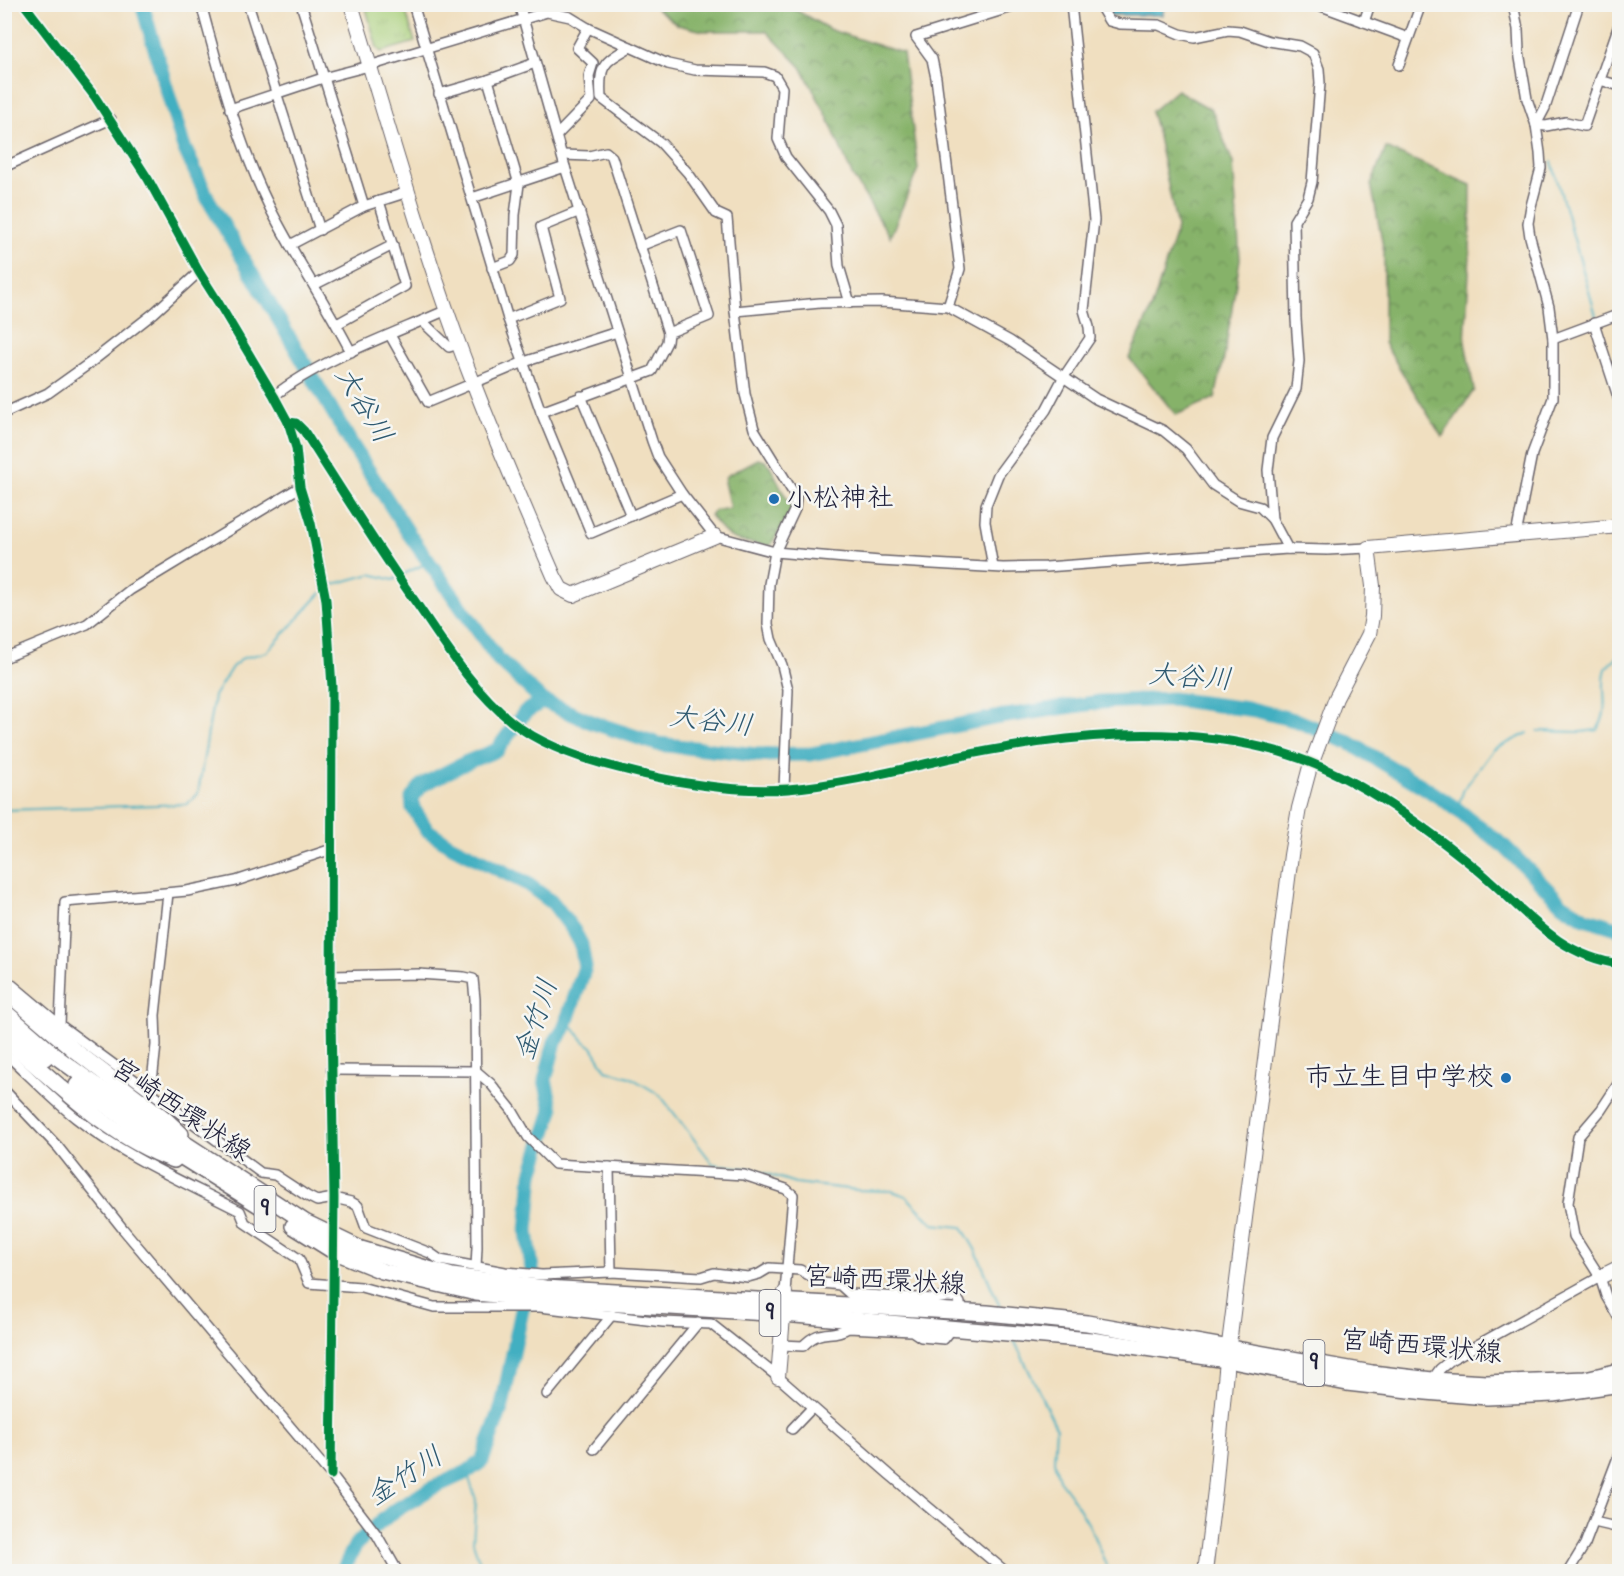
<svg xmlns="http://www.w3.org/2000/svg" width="1624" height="1576" font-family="'Indie Flower','Klee One',sans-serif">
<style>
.grass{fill:url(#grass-tufts);stroke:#66785a;stroke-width:1.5}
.forest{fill:url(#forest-crowns);stroke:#546a52;stroke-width:1.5}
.water{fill:url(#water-waves);stroke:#32687e;stroke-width:1.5}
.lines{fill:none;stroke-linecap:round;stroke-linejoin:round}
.stream{stroke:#43afc1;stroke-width:2}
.river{stroke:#43afc1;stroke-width:15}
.street-casing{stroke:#6a646a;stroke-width:12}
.secondary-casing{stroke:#6a646a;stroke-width:16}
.primary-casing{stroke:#6a646a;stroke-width:18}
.street{stroke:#fff;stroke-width:9}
.secondary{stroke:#fff;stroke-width:14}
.primary{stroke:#fff;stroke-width:15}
.cycleway-casing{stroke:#f6f6f2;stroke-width:13}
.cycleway{stroke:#00873e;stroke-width:9}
.poi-dot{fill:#1f6fb2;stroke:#f6f6f2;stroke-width:2}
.labels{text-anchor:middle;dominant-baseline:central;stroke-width:5;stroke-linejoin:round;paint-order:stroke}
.shield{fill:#f6f6f2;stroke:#626272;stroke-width:1.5}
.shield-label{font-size:26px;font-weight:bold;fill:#22223b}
.poi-label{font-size:27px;fill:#22223b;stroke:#f6f6f2;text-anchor:start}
.street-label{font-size:27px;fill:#22223b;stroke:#f6f6f2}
.water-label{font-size:28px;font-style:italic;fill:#2f5a71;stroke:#f6f6f2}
</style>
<defs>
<pattern id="grass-tufts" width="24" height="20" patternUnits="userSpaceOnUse" patternTransform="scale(1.5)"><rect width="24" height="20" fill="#a9cf79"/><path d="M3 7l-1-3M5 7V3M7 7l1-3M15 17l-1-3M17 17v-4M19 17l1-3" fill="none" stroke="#91b16a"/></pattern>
<pattern id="forest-crowns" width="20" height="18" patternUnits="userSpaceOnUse" patternTransform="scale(1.5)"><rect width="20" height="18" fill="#86b269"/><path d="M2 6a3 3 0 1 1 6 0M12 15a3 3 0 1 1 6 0" fill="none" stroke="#6d9058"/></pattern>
<pattern id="water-waves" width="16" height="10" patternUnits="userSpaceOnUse" patternTransform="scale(1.5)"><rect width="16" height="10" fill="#43afc1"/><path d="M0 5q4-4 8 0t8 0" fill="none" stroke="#388e9e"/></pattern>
</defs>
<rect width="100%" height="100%" fill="#f6f6f2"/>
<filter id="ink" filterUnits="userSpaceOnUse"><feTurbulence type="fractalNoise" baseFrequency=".0167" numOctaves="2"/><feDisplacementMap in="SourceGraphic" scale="12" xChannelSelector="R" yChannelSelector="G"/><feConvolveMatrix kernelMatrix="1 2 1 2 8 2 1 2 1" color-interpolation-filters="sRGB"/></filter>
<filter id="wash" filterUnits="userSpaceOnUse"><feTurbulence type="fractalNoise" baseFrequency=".008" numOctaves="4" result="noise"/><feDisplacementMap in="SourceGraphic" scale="24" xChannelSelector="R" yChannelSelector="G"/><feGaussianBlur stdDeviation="1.35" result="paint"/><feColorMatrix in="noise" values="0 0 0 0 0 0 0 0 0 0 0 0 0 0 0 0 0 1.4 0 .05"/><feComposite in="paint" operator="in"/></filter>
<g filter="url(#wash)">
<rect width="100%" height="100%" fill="#f0dfc0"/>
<polygon class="grass" points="365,5 404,5 415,42 381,52 377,48"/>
<g class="forest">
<polygon points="652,5 787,5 831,30 903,53 918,169 890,237 852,175 827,116 801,67 766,31 703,31 678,25"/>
<polygon points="1177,90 1212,110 1233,163 1240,259 1224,358 1215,398 1176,415 1129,358 1152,307 1177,228 1157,132 1151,112"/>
<polygon points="1386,148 1471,185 1470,255 1465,342 1474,390 1442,437 1384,343 1384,252 1371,184"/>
<path d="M758,459L765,461L770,466L791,507L790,514L770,546C737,540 731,545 710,515L714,511L730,508L724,482L726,476Z"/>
</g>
<polygon class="water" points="1103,5 1164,5 1163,15 1109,15"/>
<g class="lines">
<g class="stream">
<polyline points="1552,162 1596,316"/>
<polyline points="402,575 429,562"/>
<polyline points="328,587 331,585 371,574 393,580 397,578"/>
<path d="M1538,731L1581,732L1597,730C1612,708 1599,689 1606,669C1608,664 1615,659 1620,655"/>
<polyline points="1457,809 1464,789 1493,750 1528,733"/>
<polyline points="4,810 187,804 198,793 214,696 232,667 243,658 267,652 321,593"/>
<polyline points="567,1021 584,1041 592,1047 606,1070 630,1077 660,1095 713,1164 752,1169 795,1183 857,1190 892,1191 906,1196 933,1224 962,1227 976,1251 1000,1307"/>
<polyline points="1014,1340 1056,1427 1054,1461 1059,1480 1074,1500 1089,1525 1109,1572"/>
<polyline points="467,1472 476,1500 473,1542 483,1572"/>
</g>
<g class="river">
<polyline points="142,4 183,145 208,199 354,448 409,534 498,659 543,701 594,723 658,744 757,755 811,754 999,717 1100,702 1172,699 1255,710 1298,721 1348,742 1424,787 1454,807 1505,847 1562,904 1585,918 1620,929"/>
<polyline points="342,1572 356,1544 391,1513 430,1489 467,1472 482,1461 502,1406 522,1310 531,1289 533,1277 527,1231 532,1174 552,1110 545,1080 555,1042 564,1029 585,967 581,944 574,931 553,903 526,883 450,845 427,830 413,808 412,798 422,785 467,762 497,750 525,712 543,701"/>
</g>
</g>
</g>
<g filter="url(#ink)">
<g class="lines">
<g class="street-casing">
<g id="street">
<polyline points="24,4 95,97 148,179 199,272 218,302 274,396 288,422 296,448 300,487 311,523 326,600 332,687 331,1017 334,1198 331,1475"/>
<path d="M201,4C220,75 238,143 270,208C295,258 326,303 351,352"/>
<polyline points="248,4 320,230"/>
<polyline points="301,4 364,206"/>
<polyline points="413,4 508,319 541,412 591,533 682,494"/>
<polyline points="519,4 565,167 652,441 658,457 682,494 715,536 775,552 880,561 1003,568 1046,567 1288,549 1327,550 1368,548"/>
<polyline points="1099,4 1109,21 1120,24 1159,25 1180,34 1194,37 1228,30 1240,31 1269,41 1300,46 1313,53 1319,69 1320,83 1312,182 1308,198 1294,221 1296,319 1299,361 1296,389 1272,438 1268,470 1272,519"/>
<polyline points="1316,4 1408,38"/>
<polyline points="1513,4 1518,29 1519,52 1527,99 1536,125 1540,153 1541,168 1531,206 1528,223 1530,237 1549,307 1553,339 1553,398 1532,454 1516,535"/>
<polyline points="1364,22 1370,4"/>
<path d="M630,47C602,63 599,66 601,98L661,143L688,173L716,213L727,218L735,311L745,394L754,429L796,497L795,509L775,552L769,584L768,624L771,639L782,665L788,690L784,789"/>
<polyline points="1399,65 1421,4"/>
<polyline points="488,80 519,184 515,215 514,255 510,261 492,268"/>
<polyline points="1600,80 1620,86"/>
<polyline points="439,94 488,80 535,63"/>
<polyline points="230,109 323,78 369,66 547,12 570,17 588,28 668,64 695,70 764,72 775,76 782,88 778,139 786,157 829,211 836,225 839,266 850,303"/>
<polyline points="1536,125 1546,126 1566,122 1584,126 1620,22"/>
<polyline points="1536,125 1545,108 1579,4"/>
<polyline points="557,135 591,100 589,76 593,63 577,48 588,28"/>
<polyline points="4,167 111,119"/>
<polyline points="472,198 565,167"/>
<polyline points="290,245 364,206 408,192"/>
<polyline points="640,246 681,230 709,316 668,333"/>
<polyline points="314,285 393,245"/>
<polyline points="948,307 960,269 936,78 932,59 916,37 1022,4"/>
<polyline points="735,311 820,303 882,302 948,307 1010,341 1096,399 1164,431 1186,449 1213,485 1238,501 1260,507 1272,519 1288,549"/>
<polyline points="508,319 560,298 541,227 580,211"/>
<polyline points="422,321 449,347 459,344"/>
<polyline points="1594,323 1620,403"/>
<polyline points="337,324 405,286 379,201"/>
<polyline points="390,335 428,402 524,362 617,332"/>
<polyline points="1553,339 1620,314"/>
<path d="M274,396C319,360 393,334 447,310"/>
<polyline points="581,396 631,516"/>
<polyline points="541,412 652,371 667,342 668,333 612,157 606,152 589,156 563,155"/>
<polyline points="4,413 48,393 90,363 154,313 199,272"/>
<path d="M288,422L296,423L304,431C342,491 379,550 419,607C447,648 473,690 512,722C542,746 582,759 618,768C670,782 734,793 788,789C845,784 900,769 956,757C1063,735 1173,722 1280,752C1352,773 1416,820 1473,866C1522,905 1553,955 1620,964"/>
<polyline points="993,567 985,522 986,505 998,475 1046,410 1063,378 1090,338 1089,327 1084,310 1094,220 1071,4"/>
<polyline points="4,658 87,624 130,590 300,487"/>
<polyline points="332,976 418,974 464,977 473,979 475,999 477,1247 476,1267"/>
<polyline points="4,978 60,1025 261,1173 275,1175 307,1196 317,1201 334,1198 351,1202 358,1206 366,1228 430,1253 440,1260 505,1272 542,1275 611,1272 701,1277 714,1273 748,1277 759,1274 769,1268 800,1270 823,1283 840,1285 850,1294 934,1299 948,1297 957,1298 960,1303 960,1312"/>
<polyline points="60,1025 65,902 187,891 236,881 332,849"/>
<path d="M4,1052C28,1074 51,1098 76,1118C125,1157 184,1182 240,1211L245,1223L299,1259L309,1283L361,1287L434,1307H540L663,1322L711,1324L778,1377L890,1475L1006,1572"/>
<polyline points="331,1070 476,1071 491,1084 512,1110 528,1137 555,1164 744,1175 786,1189 793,1195 785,1292"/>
<polyline points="1620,1081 1601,1110 1578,1137 1568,1203 1574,1236 1600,1277 1606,1296 1620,1320"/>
<polyline points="4,1090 58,1147 123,1229 331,1475 377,1535 398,1572"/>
<polyline points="151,1091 156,1045 155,1015 168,893"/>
<polyline points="609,1167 611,1272"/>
<path d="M781,1345L803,1346C823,1326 829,1339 848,1328L912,1331L921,1337L944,1339L952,1329"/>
<polyline points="1432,1380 1440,1369 1452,1359 1600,1277"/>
<polyline points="547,1394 612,1315"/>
<polyline points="792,1429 812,1408"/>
<polyline points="594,1449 698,1323"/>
<polyline points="1594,1522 1620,1528"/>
<polyline points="1568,1572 1585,1544 1620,1452"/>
</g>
</g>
<g class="secondary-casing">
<g id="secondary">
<path d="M351,4C390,131 425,259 473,382C498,447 526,511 554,576L561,589L573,595L715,536"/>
<polyline points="1314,757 1336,698 1369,634 1372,616 1373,586 1368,548 1620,526"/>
<polyline points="1600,1277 1620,1267"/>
<polyline points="778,1377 785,1292"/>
<polyline points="1205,1572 1215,1490 1227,1360 1291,855 1299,808 1311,763"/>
</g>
</g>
<g class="primary-casing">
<g id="primary">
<polyline points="4,990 74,1050 165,1119 181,1134"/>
<polyline points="4,1011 58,1058 94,1084 305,1222 361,1249 452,1276 545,1288 987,1313 1087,1323 1372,1373 1432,1380 1487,1383 1585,1379 1620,1371"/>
<polyline points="4,1026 45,1058"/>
<path d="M14,1046C63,1089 112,1138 174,1160"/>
<polyline points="77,1085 150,1137 265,1209"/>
<polyline points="293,1226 333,1251 382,1271 476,1293 540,1299 783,1314 1091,1340 1227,1360 1347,1383 1426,1392 1487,1397 1553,1394 1620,1384"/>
</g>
</g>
<use href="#street" class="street"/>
<use href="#secondary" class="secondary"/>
<use href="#primary" class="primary"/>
<g class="cycleway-casing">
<g id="cycleway">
<polyline points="24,4 95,97 148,179 199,272 218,302 274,396 288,422 296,448 300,487 311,523 326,600 332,687 331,1017 334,1198 331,1475"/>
<path d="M288,422L296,423L304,431C342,491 379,550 419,607C447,648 473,690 512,722C542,746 582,759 618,768C670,782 734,793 788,789C845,784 900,769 956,757C1063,735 1173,722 1280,752C1352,773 1416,820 1473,866C1522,905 1553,955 1620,964"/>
</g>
</g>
<use href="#cycleway" class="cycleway"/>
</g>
</g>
<g class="poi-dot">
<circle cx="774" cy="499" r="6"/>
<circle cx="1506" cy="1078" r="6"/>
</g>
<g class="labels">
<g class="shield">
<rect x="254.5" y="1186" width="21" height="46" rx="4.5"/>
<rect x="759.5" y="1290" width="21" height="46" rx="4.5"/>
<rect x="1303.5" y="1340" width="21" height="46" rx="4.5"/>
</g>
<g class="shield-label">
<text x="265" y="1209">9</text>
<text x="770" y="1313">9</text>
<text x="1314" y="1363">9</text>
</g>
<g class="poi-label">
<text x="786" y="499">小松神社</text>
<text x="1494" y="1078" text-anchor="end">市立生目中学校</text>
</g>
<g class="street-label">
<text transform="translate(180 1111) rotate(34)">宮崎西環状線</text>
<text transform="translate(885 1282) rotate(3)">宮崎西環状線</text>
<text transform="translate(1421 1348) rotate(5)">宮崎西環状線</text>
</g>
<g class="water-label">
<text transform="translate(362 406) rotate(59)">大谷川</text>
<text transform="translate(1190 679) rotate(4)">大谷川</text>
<text transform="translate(711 723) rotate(7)">大谷川</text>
<text transform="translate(538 1020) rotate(-72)">金竹川</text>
<text transform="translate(406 1478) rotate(-33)">金竹川</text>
</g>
</g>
<rect width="1624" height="1576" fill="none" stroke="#f6f6f2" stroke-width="24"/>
</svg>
